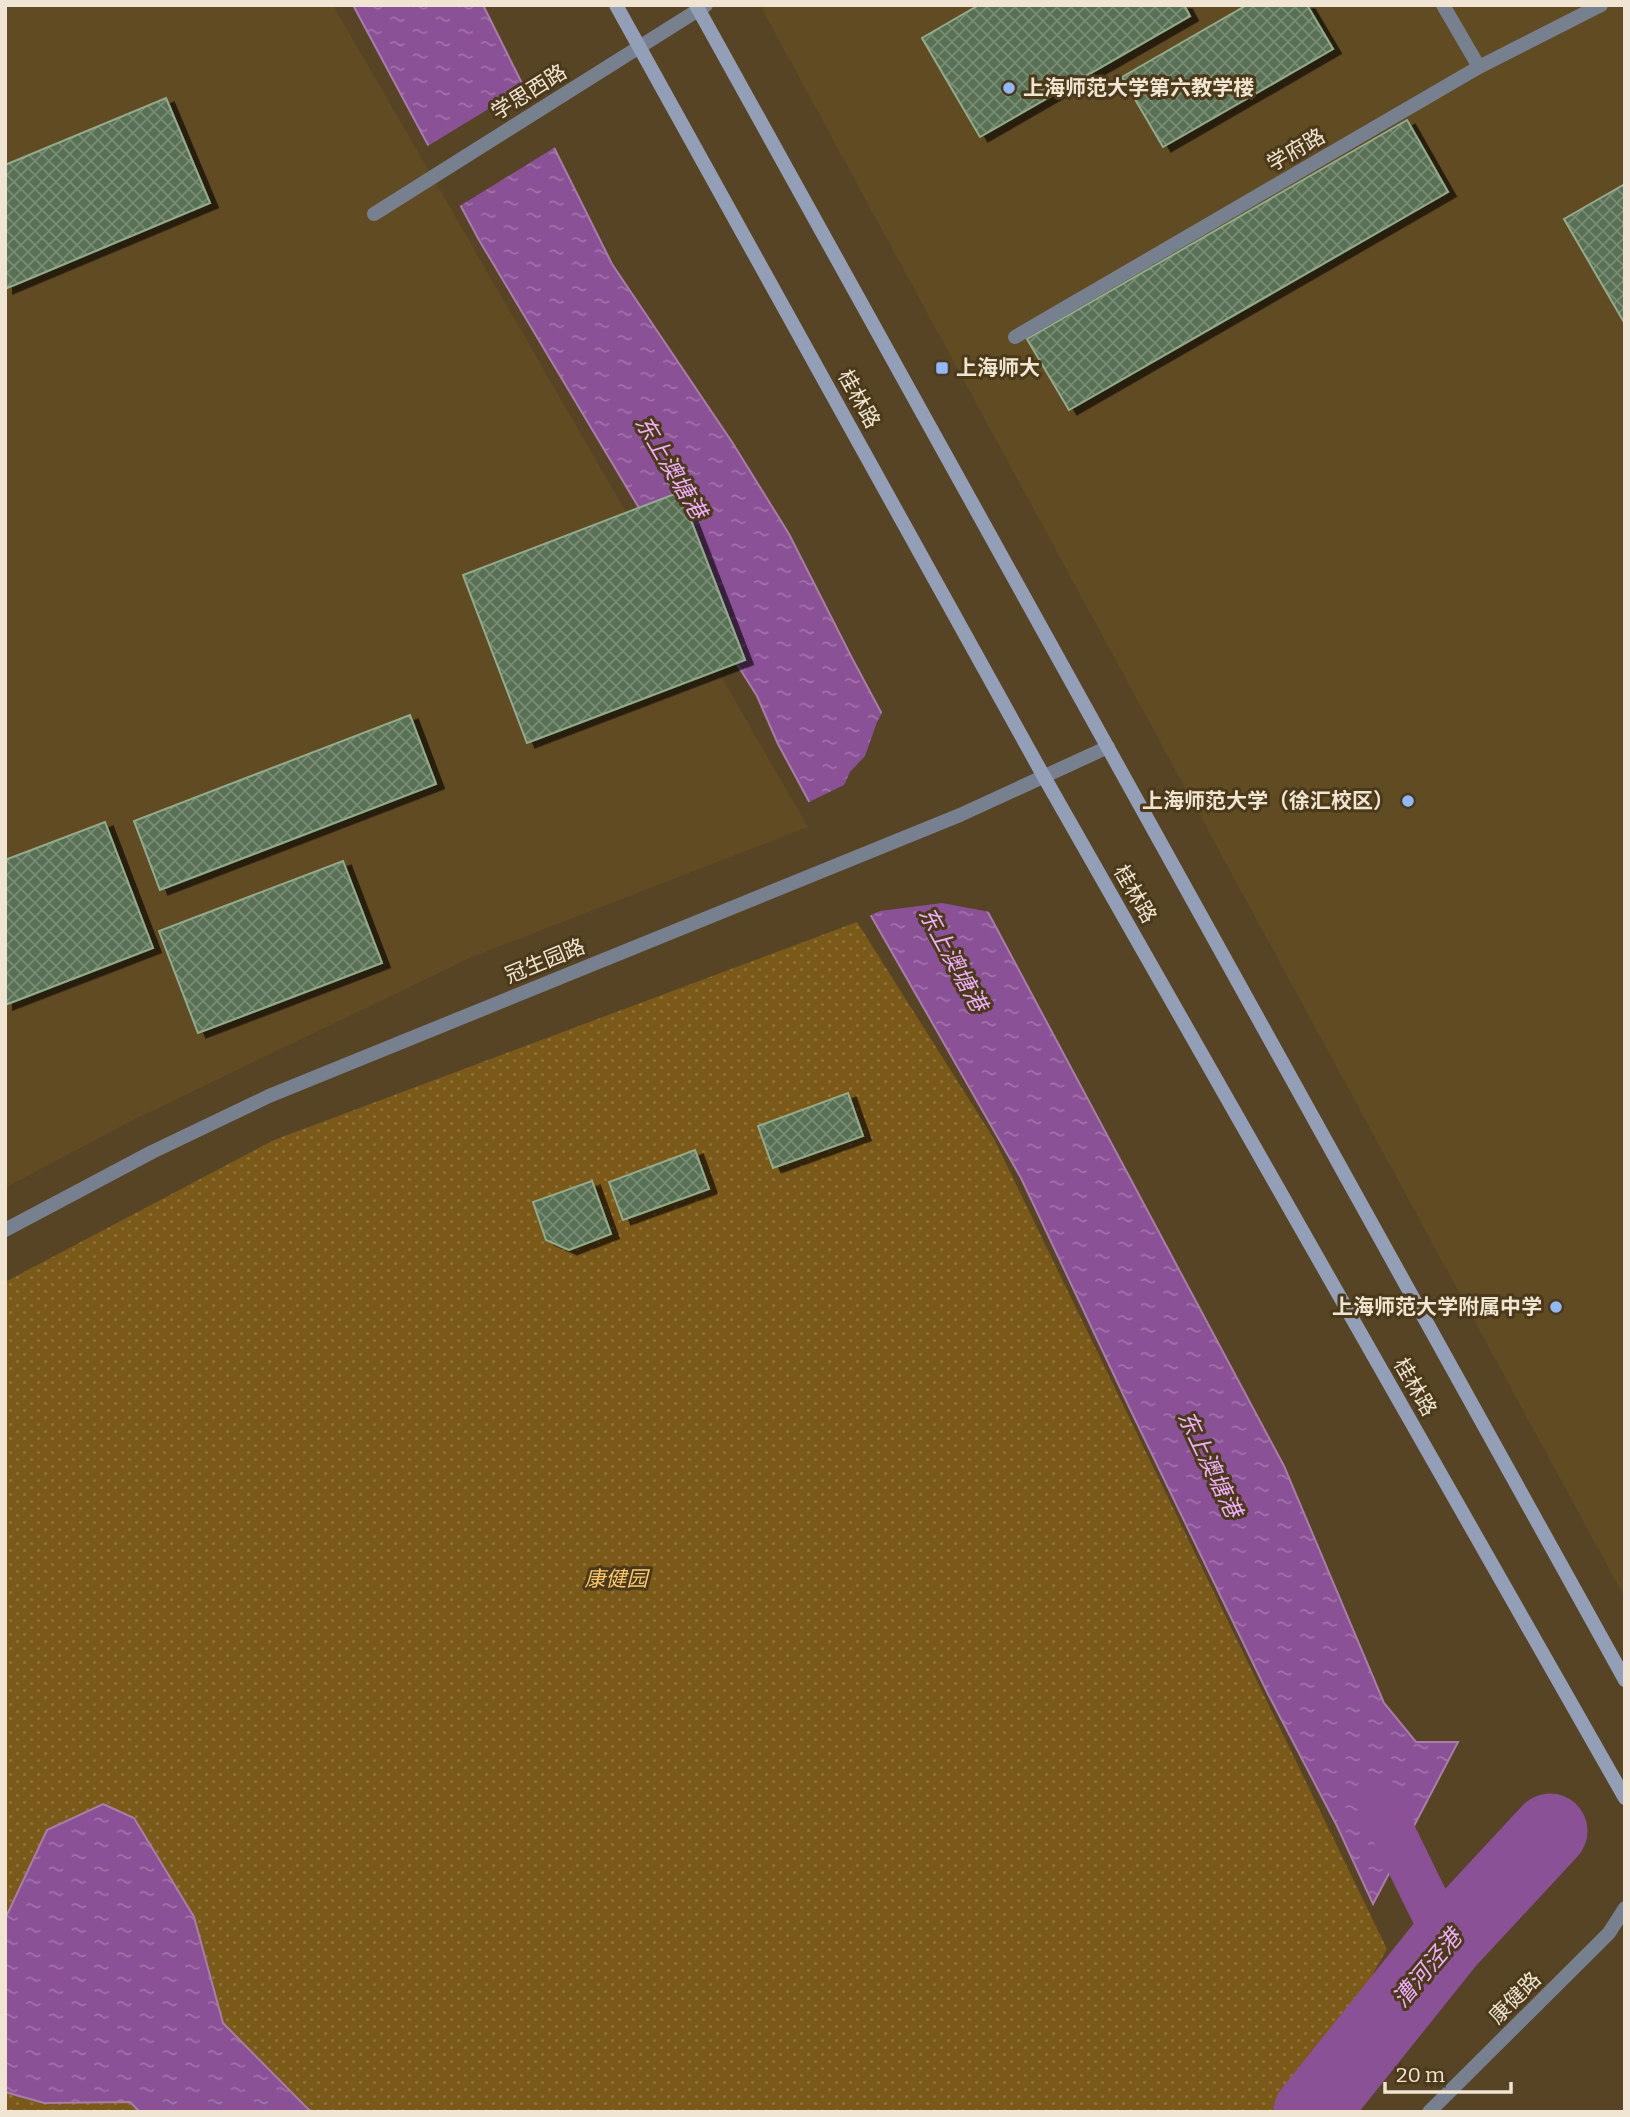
<svg xmlns="http://www.w3.org/2000/svg" width="1630" height="2117" font-family="Bitter,'Noto Sans SC',serif">
<style>
.built{fill:#614b23}
.grass{fill:url(#grass-dots)}
.water{fill:url(#water-ripples);stroke:#a97da9;stroke-width:2}
.pier{fill:#564424}
.lines{fill:none;stroke-linecap:round;stroke-linejoin:round}
.canal{stroke:#8b5197;stroke-width:44}
.river{stroke:#8b5197;stroke-width:75}
.building{fill:url(#building-cross-hatch);stroke:#92ac8c;stroke-width:2;filter:url(#shadow)}
.service{stroke:#77808e;stroke-width:14}
.minor{stroke:#77808e;stroke-width:14}
.tertiary{stroke:#77808e;stroke-width:14}
.secondary{stroke:#929fb6;stroke-width:14}
.poi-dot{fill:#8fb8fd;stroke:#4b3919;stroke-width:2.5}
.labels{text-anchor:middle;dominant-baseline:central;stroke-width:6;stroke-linejoin:round;paint-order:stroke}
.poi-label{font-size:21px;font-weight:bold;fill:#f0e5d3;stroke:#4b3919;text-anchor:start}
.street-label{font-size:21px;fill:#f0e5d3;stroke:#4b3919}
.park-label{font-size:21px;font-style:italic;fill:#fdc96e;stroke:#4b3919}
.water-label{font-size:23px;font-style:italic;fill:#eeaffc;stroke:#4b3919}
</style>
<defs>
<pattern id="grass-dots" width="8" height="8" patternUnits="userSpaceOnUse" patternTransform="scale(1.75)"><rect width="8" height="8" fill="#7b5a19"/><path d="M2 2h.1M6 6h.1" fill="none" stroke="#8e723a" stroke-width="1.8" stroke-linecap="round"/></pattern>
<pattern id="water-ripples" width="26" height="14" patternUnits="userSpaceOnUse" patternTransform="scale(1.75)"><rect width="26" height="14" fill="#8b5197"/><path d="M2 4q2-2 4 0t4 0M15 11q2-2 4 0t4 0" fill="none" stroke="#a172a9"/></pattern>
<pattern id="building-cross-hatch" width="8" height="8" patternUnits="userSpaceOnUse" patternTransform="scale(1.75)"><rect width="8" height="8" fill="#597154"/><path d="M0 0l8 8M0 8l8-8" fill="none" stroke="#798c74"/></pattern>
<filter id="shadow"><feDropShadow dx="8" dy="4.5" stdDeviation="0" flood-color="#0009"/></filter>
</defs>
<rect width="100%" height="100%" fill="#564424"/>
<g class="built">
<polygon points="5,5 333,5 808,827 472,957 129,1122 5,1188"/>
<polygon points="760,5 1625,5 1625,1598"/>
</g>
<polygon class="grass" points="857,922 994,1139 1387,1949 1295,2112 5,2112 5,1282 274,1140"/>
<g class="water">
<polygon points="353,5 483,5 612,264 732,442 789,534 852,658 1284,1466 1384,1703 1416,1742 1458,1742 1373,1904 1337,1826 1267,1692 1130,1409 1021,1178 866,907 778,744 757,696 642,513 479,240"/>
<polygon points="103,1804 134,1818 194,1917 223,2023 309,2110 315,2112 140,2112 130,2102 44,2103 5,2092 5,1919 47,1830"/>
</g>
<g class="pier">
<polygon points="525,87 557,146 458,207 426,147"/>
<polygon points="884,709 997,918 990,912 942,903 880,911 867,917 863,909 807,803 844,785 850,772 865,756 877,722"/>
</g>
<g class="lines">
<polyline class="canal" points="1376,1797 1447,1942"/>
<polyline class="river" points="1311,2112 1447,1942 1550,1831"/>
</g>
<g class="building">
<polygon points="979,5 1184,5 1190,16 980,137 922,38"/>
<polygon points="1247,5 1307,5 1333,49 1163,147 1122,77"/>
<polygon points="166,98 210,203 5,289 5,165"/>
<polygon points="1407,120 1448,192 1069,410 1027,339"/>
<polygon points="1625,184 1625,324 1564,219"/>
<polygon points="680,492 745,660 527,743 463,575"/>
<polygon points="410,715 436,784 160,890 134,821"/>
<polygon points="105,822 153,948 5,1005 5,860"/>
<polygon points="343,861 382,963 198,1033 159,931"/>
<polygon points="848,1093 863,1136 773,1168 758,1126"/>
<polygon points="695,1150 709,1189 623,1220 609,1182"/>
<polygon points="592,1181 611,1234 569,1250 546,1240 533,1202"/>
</g>
<g class="lines">
<polyline class="service" points="1443,5 1479,67"/>
<g class="minor">
<polyline points="374,214 706,5"/>
<polyline points="1015,337 1479,67 1601,5"/>
<polyline points="1429,2112 1609,1933 1625,1908"/>
</g>
<polyline class="tertiary" points="5,1230 152,1152 269,1096 960,815 1108,747"/>
<g class="secondary">
<polyline points="616,5 1043,775 1625,1798"/>
<polyline points="696,5 1625,1680"/>
</g>
</g>
<g class="poi-dot">
<circle cx="1009" cy="88" r="7"/>
<rect x="935" y="361" width="14" height="14" rx="3.5"/>
<circle cx="1408" cy="801" r="7"/>
<circle cx="1556" cy="1307" r="7"/>
</g>
<g class="labels">
<g class="poi-label">
<text x="1023" y="88">上海师范大学第六教学楼</text>
<text x="956" y="368">上海师大</text>
<text x="1394" y="801" text-anchor="end">上海师范大学（徐汇校区）</text>
<text x="1542" y="1307" text-anchor="end">上海师范大学附属中学</text>
</g>
<g class="street-label">
<text transform="translate(529 92) rotate(-32)">学思西路</text>
<text transform="translate(1296 150) rotate(-30)">学府路</text>
<text transform="translate(859 399) rotate(61)">桂林路</text>
<text transform="translate(1135 894) rotate(60)">桂林路</text>
<text transform="translate(545 961) rotate(-22)">冠生园路</text>
<text transform="translate(1415 1387) rotate(60)">桂林路</text>
<text transform="translate(1515 1998) rotate(-45)">康健路</text>
</g>
<g class="park-label">
<text x="616" y="1579">康健园</text>
</g>
<g class="water-label">
<text transform="translate(671 467) rotate(59)">东上澳塘港</text>
<text transform="translate(953 959) rotate(61)">东上澳塘港</text>
<text transform="translate(1210 1464) rotate(64)">东上澳塘港</text>
<text transform="translate(1427 1968) rotate(-50)">漕河泾港</text>
</g>
</g>
<rect width="1630" height="2117" fill="none" stroke="#f0e5d3" stroke-width="14"/>
<path d="M1385 2082v10h126v-10" fill="none" stroke="#f0e5d3" stroke-width="3.5"/>
<text x="1396" y="2082" font-size="21" fill="#f0e5d3" stroke="#4b3919" stroke-width="5" paint-order="stroke">20 m</text>
</svg>
